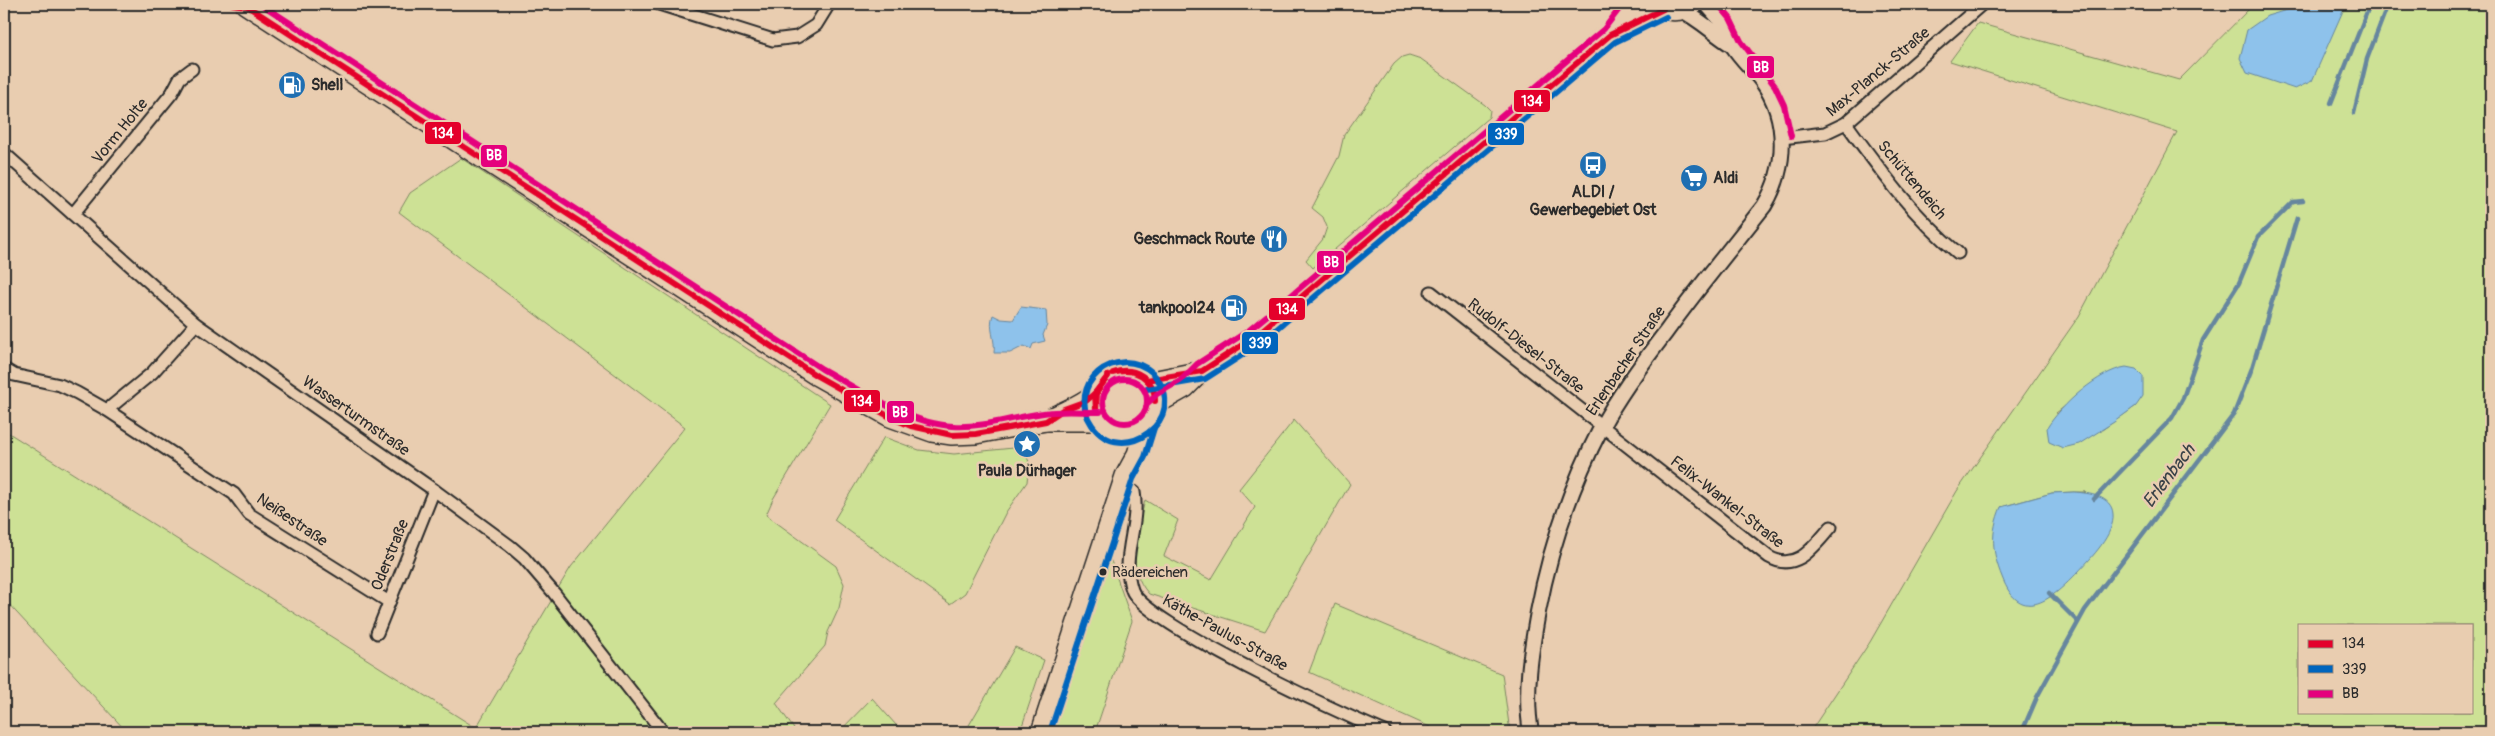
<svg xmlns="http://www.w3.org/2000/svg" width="2495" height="736" font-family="Pangolin,sans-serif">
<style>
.green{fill:#cde195;stroke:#7c8660;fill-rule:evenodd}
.water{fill:#8ec2eb;stroke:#66869e}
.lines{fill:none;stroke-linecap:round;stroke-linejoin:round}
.stream{stroke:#66869e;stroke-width:4.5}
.minor-casing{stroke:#2b2b2b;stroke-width:15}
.tertiary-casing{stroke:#2b2b2b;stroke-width:18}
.primary-casing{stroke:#2b2b2b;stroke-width:22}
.minor{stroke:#e9cdb0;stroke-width:11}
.tertiary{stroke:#e9cdb0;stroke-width:14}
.primary{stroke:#e9cdb0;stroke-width:19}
.bus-1-casing{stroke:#e9cdb0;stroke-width:10}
.bus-2-casing{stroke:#e9cdb0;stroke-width:10}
.bus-3-casing{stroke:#e9cdb0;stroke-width:10}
.bus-1{stroke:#e4002b;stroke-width:6}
.bus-2{stroke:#0065bd;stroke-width:6}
.bus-3{stroke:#e5007d;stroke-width:6}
.bus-dot{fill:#2b2b2b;stroke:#e9cdb0;stroke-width:2}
.labels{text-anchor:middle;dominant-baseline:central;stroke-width:5;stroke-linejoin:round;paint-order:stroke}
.bus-label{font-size:15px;fill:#2b2b2b;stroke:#e9cdb0;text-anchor:start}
.street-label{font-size:16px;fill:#2b2b2b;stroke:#e9cdb0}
.poi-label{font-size:16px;font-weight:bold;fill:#2b2b2b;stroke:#e9cdb0;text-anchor:start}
.water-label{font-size:18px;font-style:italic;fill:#3a4248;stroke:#e9cdb0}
.line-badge{stroke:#e9cdb0;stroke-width:2}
.badge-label{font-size:14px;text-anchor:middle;font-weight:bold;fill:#fff}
</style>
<rect width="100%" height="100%" fill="#e9cdb0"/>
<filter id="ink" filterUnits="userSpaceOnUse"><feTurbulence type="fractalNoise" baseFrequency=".02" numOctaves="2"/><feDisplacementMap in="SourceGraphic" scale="10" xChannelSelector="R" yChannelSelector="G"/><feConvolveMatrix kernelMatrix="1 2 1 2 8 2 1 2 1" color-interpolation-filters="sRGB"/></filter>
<g filter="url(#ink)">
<g class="green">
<path d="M2254,4H2491V732H1810L1870,642L1957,491L2079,316L2177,132L1950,61L1978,23L2179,80ZM2076,398L2136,406L2102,430L2056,413ZM2074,492H2086L2001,507L2052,493ZM2299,625H2471V712H2299Z"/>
<polygon points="1409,55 1421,59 1485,105 1490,110 1489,117 1313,268 1306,260 1323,239 1327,227 1323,217 1312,208 1339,156 1344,135 1394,64 1402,57"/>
<polygon points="461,158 830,404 773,499 766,515 836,566 844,584 839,608 828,632 825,646 776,703 796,732 672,732 557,590 571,567 685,427 399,212 410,193"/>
<path d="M1294,420L1350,484L1265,631L1149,594C1124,567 1138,531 1145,500L1178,520L1164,556L1211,580L1255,507L1239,489Z"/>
<polygon points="4,430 476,728 551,601 655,732 127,732 4,599"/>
<polygon points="884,437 919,450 954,454 1023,447 1029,462 1027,482 1006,512 965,593 950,604 834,520"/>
<polygon points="1110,558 1132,621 1095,732 1053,732"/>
<polygon points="1335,604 1502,674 1510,732 1441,732 1309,672"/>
<polygon points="1015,647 1044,660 1020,732 965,732"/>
<polygon points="872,698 896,725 907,732 839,732"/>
</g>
<g class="water">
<polygon points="2302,4 2346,4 2312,81 2295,89 2247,73 2240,58 2247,30 2267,16 2300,6"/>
<path d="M1021,307L1046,310L1047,325L1043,335L1045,341L1033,344L1031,349L1024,346L1010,353H994C996,340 988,327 993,315L1001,319L1013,320Z"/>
<path d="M2126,367L2136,369L2143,376V396L2136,406L2114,422L2079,444L2063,448L2049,442L2047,428C2061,405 2099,371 2126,367Z"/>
<path d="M2074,492C2089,493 2112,496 2113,514C2115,534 2091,558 2078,572C2053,598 2021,627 2002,577C1992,552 1990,533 2001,507L2052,493Z"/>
</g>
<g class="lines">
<g class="stream">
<polyline points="2331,103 2370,4"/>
<polyline points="2354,113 2367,59 2388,4"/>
<polyline points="2094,499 2172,418 2183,398 2203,340 2239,283 2258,237 2293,202 2303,201"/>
<polyline points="2049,593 2078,622"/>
<polyline points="2022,732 2037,697 2085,610 2234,414 2252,368 2297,218"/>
</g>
<g class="minor-casing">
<g id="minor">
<polyline points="659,4 773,40 797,37 816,25 829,4"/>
<path d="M1846,123C1880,170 1913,216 1958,253"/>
<polyline points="1782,138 1825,133 1846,123 1982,4"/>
<polyline points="4,153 196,324 434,490 510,546 524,558 554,593 663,732"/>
<polyline points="73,214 172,93 180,78 192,69"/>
<path d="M1431,292L1769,557C1797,573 1814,546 1831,527"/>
<polyline points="4,369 14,375 60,385 77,393 107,410 234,494 249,514 389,602"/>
<polyline points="107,410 152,373 196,324"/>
<path d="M1122,485L1134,492C1140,526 1120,556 1132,590C1143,623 1344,715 1385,732"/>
<polyline points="377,633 434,490"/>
</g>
</g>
<g class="tertiary-casing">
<g id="tertiary">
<path d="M1681,10C1700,19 1714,34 1732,45"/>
<path d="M1531,732C1524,693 1531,651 1538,612C1550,548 1572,484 1602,426C1620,393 1643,362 1666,332C1697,289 1731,248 1764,206C1787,168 1789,119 1762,81C1753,69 1741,59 1733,46C1728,38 1726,29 1721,22C1717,15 1711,10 1707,4"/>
</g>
</g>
<g class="primary-casing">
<g id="primary">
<polyline points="245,4 817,376 890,417 932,432 952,435 976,434 1046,421 1100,421"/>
<path d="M1654,4C1667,13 1681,13 1694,4"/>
<path d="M1611,34C1629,27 1644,14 1663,9"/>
<circle cx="1125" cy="401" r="31"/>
<polyline points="1147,380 1157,380 1202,371"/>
<polyline points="1155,408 1162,401 1185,388 1202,371 1253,338 1299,301 1610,35 1634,4"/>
<path d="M1046,421C1062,411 1081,406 1095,393"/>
<polyline points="1041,732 1125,476 1137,454 1146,425"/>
</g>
</g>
<use href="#minor" class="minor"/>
<use href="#tertiary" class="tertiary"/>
<use href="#primary" class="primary"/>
<g class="bus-1-casing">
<g id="bus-1">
<polyline points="232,4 247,6 817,376 890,417 911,426 952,435 976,434 1046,421 1064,409 1086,401 1095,393"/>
<path d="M1113,373C1134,366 1155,378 1155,401"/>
<polyline points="1147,380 1202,371 1253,338 1610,35 1663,9"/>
<polyline points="1096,411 1095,393 1108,376"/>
<polyline points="1096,411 1097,391 1108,376"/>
</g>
</g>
<g class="bus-2-casing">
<g id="bus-2">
<path d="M1153,373C1115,341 1065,386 1092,425C1122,469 1191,418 1155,376"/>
<polyline points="1147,389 1205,379 1258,345 1615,42 1666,17"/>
<polyline points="1050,732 1133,479 1145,457 1154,428"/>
</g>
</g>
<g class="bus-3-casing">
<g id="bus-3">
<path d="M261,4L822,369C860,390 908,424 953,426C983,428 1013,417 1043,413C1061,410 1081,412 1100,412"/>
<polyline points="1718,4 1730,18 1741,41 1775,86 1784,105 1791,136"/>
<circle cx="1125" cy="401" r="22"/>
<polyline points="1149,402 1157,394 1180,381 1197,364 1248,331 1293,294 1604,29 1623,4"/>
</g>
</g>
<use href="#bus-1" class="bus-1"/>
<use href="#bus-2" class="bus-2"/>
<use href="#bus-3" class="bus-3"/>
</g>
</g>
<defs>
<g id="fuel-disc" transform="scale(1.4375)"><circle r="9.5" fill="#1f6fb2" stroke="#e9cdb0"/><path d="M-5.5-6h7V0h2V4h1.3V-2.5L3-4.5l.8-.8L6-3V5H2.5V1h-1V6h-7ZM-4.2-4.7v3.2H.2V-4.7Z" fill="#fff"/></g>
<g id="bus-disc" transform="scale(1.4375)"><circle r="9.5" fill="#1f6fb2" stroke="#e9cdb0"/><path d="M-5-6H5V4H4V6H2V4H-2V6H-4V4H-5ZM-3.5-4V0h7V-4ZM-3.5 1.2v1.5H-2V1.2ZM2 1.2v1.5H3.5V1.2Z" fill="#fff"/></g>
<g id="supermarket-disc" transform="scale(1.4375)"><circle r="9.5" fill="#1f6fb2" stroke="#e9cdb0"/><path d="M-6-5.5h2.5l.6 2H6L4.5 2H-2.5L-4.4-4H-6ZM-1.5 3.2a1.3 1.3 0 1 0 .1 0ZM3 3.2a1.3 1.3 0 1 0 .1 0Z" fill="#fff"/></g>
<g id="restaurant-disc" transform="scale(1.4375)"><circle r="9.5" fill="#1f6fb2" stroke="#e9cdb0"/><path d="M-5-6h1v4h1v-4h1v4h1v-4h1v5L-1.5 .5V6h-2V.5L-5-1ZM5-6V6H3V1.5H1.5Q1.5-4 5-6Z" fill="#fff"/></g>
<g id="sight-disc" transform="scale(1.4375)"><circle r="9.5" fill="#1f6fb2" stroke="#e9cdb0"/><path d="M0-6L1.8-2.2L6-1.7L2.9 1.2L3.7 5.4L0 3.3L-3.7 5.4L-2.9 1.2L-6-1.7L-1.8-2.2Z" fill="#fff"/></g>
</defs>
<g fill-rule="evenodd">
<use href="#fuel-disc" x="292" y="85"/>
<use href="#bus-disc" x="1593" y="165"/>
<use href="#supermarket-disc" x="1694" y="178"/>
<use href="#restaurant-disc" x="1274" y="239"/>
<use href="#fuel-disc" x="1234" y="308"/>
<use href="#sight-disc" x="1027" y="444"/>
</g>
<circle class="bus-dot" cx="1103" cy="572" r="4.5"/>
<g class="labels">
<g class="bus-label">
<text x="1112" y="572">Rädereichen</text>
</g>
<g class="street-label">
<text transform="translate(1878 72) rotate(-40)">Max-Planck-Straße</text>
<text transform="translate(120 131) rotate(-51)">Vorm Holte</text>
<text transform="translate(1912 180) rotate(50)">Schüttendeich</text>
<text transform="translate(1526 346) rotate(38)">Rudolf-Diesel-Straße</text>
<text transform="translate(1626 361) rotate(-56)">Erlenbacher Straße</text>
<text transform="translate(356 416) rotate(35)">Wasserturmstraße</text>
<text transform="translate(1727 502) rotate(38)">Felix-Wankel-Straße</text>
<text transform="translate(292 520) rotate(34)">Neißestraße</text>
<text transform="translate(390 555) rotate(-68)">Oderstraße</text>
<text transform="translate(1225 633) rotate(29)">Käthe-Paulus-Straße</text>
</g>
<g class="poi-label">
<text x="311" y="85">Shell</text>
<text x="1713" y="178">Aldi</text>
<text x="1593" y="192" text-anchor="middle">ALDI /<tspan x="1593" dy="18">Gewerbegebiet Ost</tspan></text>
<text x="1255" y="239" text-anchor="end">Geschmack Route</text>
<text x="1215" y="308" text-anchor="end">tankpool24</text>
<text x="1027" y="471" text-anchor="middle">Paula Dürhager</text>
</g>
<g class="water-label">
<text transform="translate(2169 476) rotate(-53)">Erlenbach</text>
</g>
</g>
<g class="line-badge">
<rect x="1746" y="55" width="29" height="24" rx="5" fill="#e5007d"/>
<rect x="1513" y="89" width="38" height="24" rx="5" fill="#e4002b"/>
<rect x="424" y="121" width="38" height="24" rx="5" fill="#e4002b"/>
<rect x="1487" y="122" width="38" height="24" rx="5" fill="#0065bd"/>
<rect x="480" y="144" width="28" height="24" rx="5" fill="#e5007d"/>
<rect x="1316" y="250" width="29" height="24" rx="5" fill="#e5007d"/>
<rect x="1268" y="297" width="38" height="24" rx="5" fill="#e4002b"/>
<rect x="1241" y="331" width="38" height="24" rx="5" fill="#0065bd"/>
<rect x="843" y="389" width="38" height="24" rx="5" fill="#e4002b"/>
<rect x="886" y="400" width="29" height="24" rx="5" fill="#e5007d"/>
</g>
<g class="badge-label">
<text x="1761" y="72">BB</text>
<text x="1532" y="106">134</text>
<text x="443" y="138">134</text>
<text x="1506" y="139">339</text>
<text x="494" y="160">BB</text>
<text x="1331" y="267">BB</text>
<text x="1287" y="314">134</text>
<text x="1260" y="348">339</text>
<text x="862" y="406">134</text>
<text x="900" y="417">BB</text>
</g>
<rect width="2495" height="736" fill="none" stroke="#e9cdb0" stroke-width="20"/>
<rect x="10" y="10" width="2475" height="716" fill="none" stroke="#2b2b2b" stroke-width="2" filter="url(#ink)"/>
<rect x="2298" y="624" width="175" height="90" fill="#e9cdb0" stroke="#9d8c7b"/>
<rect x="2308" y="640" width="25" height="8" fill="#e4002b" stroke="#9d8c7b"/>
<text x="2342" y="648" font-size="15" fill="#2b2b2b">134</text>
<rect x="2308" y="665" width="25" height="8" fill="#0065bd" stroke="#9d8c7b"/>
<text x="2342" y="674" font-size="15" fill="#2b2b2b">339</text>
<rect x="2308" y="690" width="25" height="8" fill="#e5007d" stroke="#9d8c7b"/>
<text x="2342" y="698" font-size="15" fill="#2b2b2b">BB</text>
</svg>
